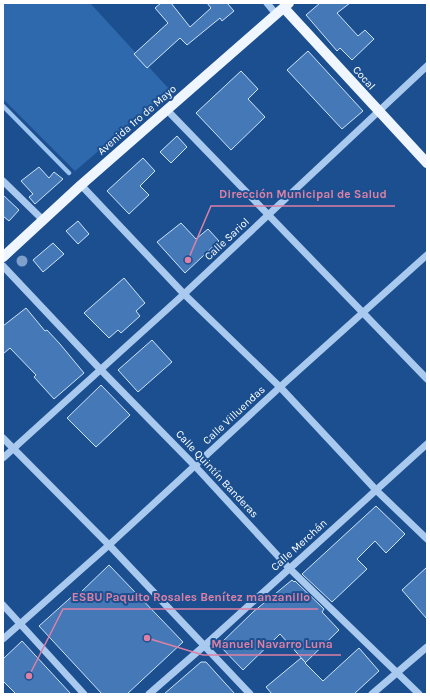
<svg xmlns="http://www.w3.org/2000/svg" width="430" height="697" font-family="Karla,sans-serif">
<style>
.green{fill:#2e69ad}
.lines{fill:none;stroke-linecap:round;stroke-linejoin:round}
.stream{stroke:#9cc4f0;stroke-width:4.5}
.building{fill:#4478b7;stroke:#cfe3fa}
.minor{stroke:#a9c9ee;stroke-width:7}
.major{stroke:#f0f6ff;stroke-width:10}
.tree{fill:#7ea0ca}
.labels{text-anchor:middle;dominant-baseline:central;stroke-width:4;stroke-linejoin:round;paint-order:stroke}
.street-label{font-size:11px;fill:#fff;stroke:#1b4f8f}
.leader{fill:none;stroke:#dd80a5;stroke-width:1.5}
.callout-dot{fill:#dd80a5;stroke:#1b4f8f;stroke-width:1.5}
.callout-label{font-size:12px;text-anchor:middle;font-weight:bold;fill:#dd80a5;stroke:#1b4f8f;stroke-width:4;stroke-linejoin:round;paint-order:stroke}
</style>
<rect width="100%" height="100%" fill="#1b4f8f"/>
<polygon class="green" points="3,3 90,3 170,90 75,171 3,99"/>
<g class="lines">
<polyline class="stream" points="3,106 69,173"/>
</g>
<g class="building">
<polygon points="161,3 171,3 190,27 211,8 207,3 227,3 234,11 222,21 220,18 187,45 180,38 147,68 134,54 168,23 155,8"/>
<polygon points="320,3 350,3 337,13 358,36 365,30 374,39 352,60 340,48 337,51 306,15"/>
<polygon points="308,51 363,111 342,129 287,70"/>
<polygon points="241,71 258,89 248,99 265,117 231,150 196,113"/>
<polygon points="177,136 187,147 171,163 160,152"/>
<polygon points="143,158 155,171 140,186 149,195 129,214 107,191"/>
<polygon points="39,167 49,178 54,172 63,179 35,204 29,197 33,194 21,181"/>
<polygon points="3,195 19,210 9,221 3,216"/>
<polygon points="78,221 89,234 78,244 66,231"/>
<polygon points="181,223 196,239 208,229 219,241 185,273 157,242"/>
<polygon points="53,243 64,254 43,272 33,260"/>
<polygon points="124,278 145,303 136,311 140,316 121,333 118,330 109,338 84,313"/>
<polygon points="26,308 45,331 47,330 60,344 84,373 54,399 34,377 36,375 10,348 3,354 3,326"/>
<polygon points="152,340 172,362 138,392 118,370"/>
<polygon points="101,385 130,415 96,447 67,418"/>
<polygon points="376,506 405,534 386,553 375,541 357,559 367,569 332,602 302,574"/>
<polygon points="109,565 183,642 127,694 102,694 39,626 78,591 80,593"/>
<polygon points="427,567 427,619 402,590"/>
<polygon points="292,580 294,582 295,581 324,609 322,612 339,630 305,663 323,681 359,648 379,671 354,694 272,694 266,687 301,658 305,662 280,634 243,670 219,645 253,612"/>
<polygon points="22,641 71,694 16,694 3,681 3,659"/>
<polygon points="201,662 206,662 235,694 164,694"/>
</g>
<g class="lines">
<g class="minor">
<polyline points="267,3 276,14"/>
<polyline points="167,110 427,379"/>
<polyline points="3,181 43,220"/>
<polyline points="81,185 184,294 280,387 377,491 427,539"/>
<polyline points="3,266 101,370 195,466 289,568 419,694"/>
<polyline points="3,438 109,545 250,694"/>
<polyline points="3,458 184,294 427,66"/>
<polyline points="3,605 84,694"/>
<polyline points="3,639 109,545 280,387 427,255"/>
<polyline points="149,694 204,646 427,444"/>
<polyline points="372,694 427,647"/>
</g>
<g class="major">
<polyline points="284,8 427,163"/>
<polyline points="3,257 81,185 289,3"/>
</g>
</g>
<circle class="tree" cx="22" cy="261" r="5.5"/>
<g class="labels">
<g class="street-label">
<text transform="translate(364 78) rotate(48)">Cocal</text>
<text transform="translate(137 120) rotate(-41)">Avenida 1ro de Mayo</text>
<text transform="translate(227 239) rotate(-43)">Calle Sariol</text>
<text transform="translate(234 415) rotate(-43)">Calle Villuendas</text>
<text transform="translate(217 474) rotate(47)">Calle Quintín Banderas</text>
<text transform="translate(299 545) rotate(-42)">Calle Merchán</text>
</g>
</g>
<path class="leader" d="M188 260L211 206H395M29 676L63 609H318M147 638L203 655H341"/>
<g class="callout-dot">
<circle cx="188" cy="260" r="4"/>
<circle cx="29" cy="676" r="4"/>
<circle cx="147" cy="638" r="4"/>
</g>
<g class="callout-label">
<text x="303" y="198">Dirección Municipal de Salud</text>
<text x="191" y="601">ESBU Paquito Rosales Benítez manzanillo</text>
<text x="272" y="648">Manuel Navarro Luna</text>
</g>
<rect width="430" height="697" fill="none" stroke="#ffffff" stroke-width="8"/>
</svg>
